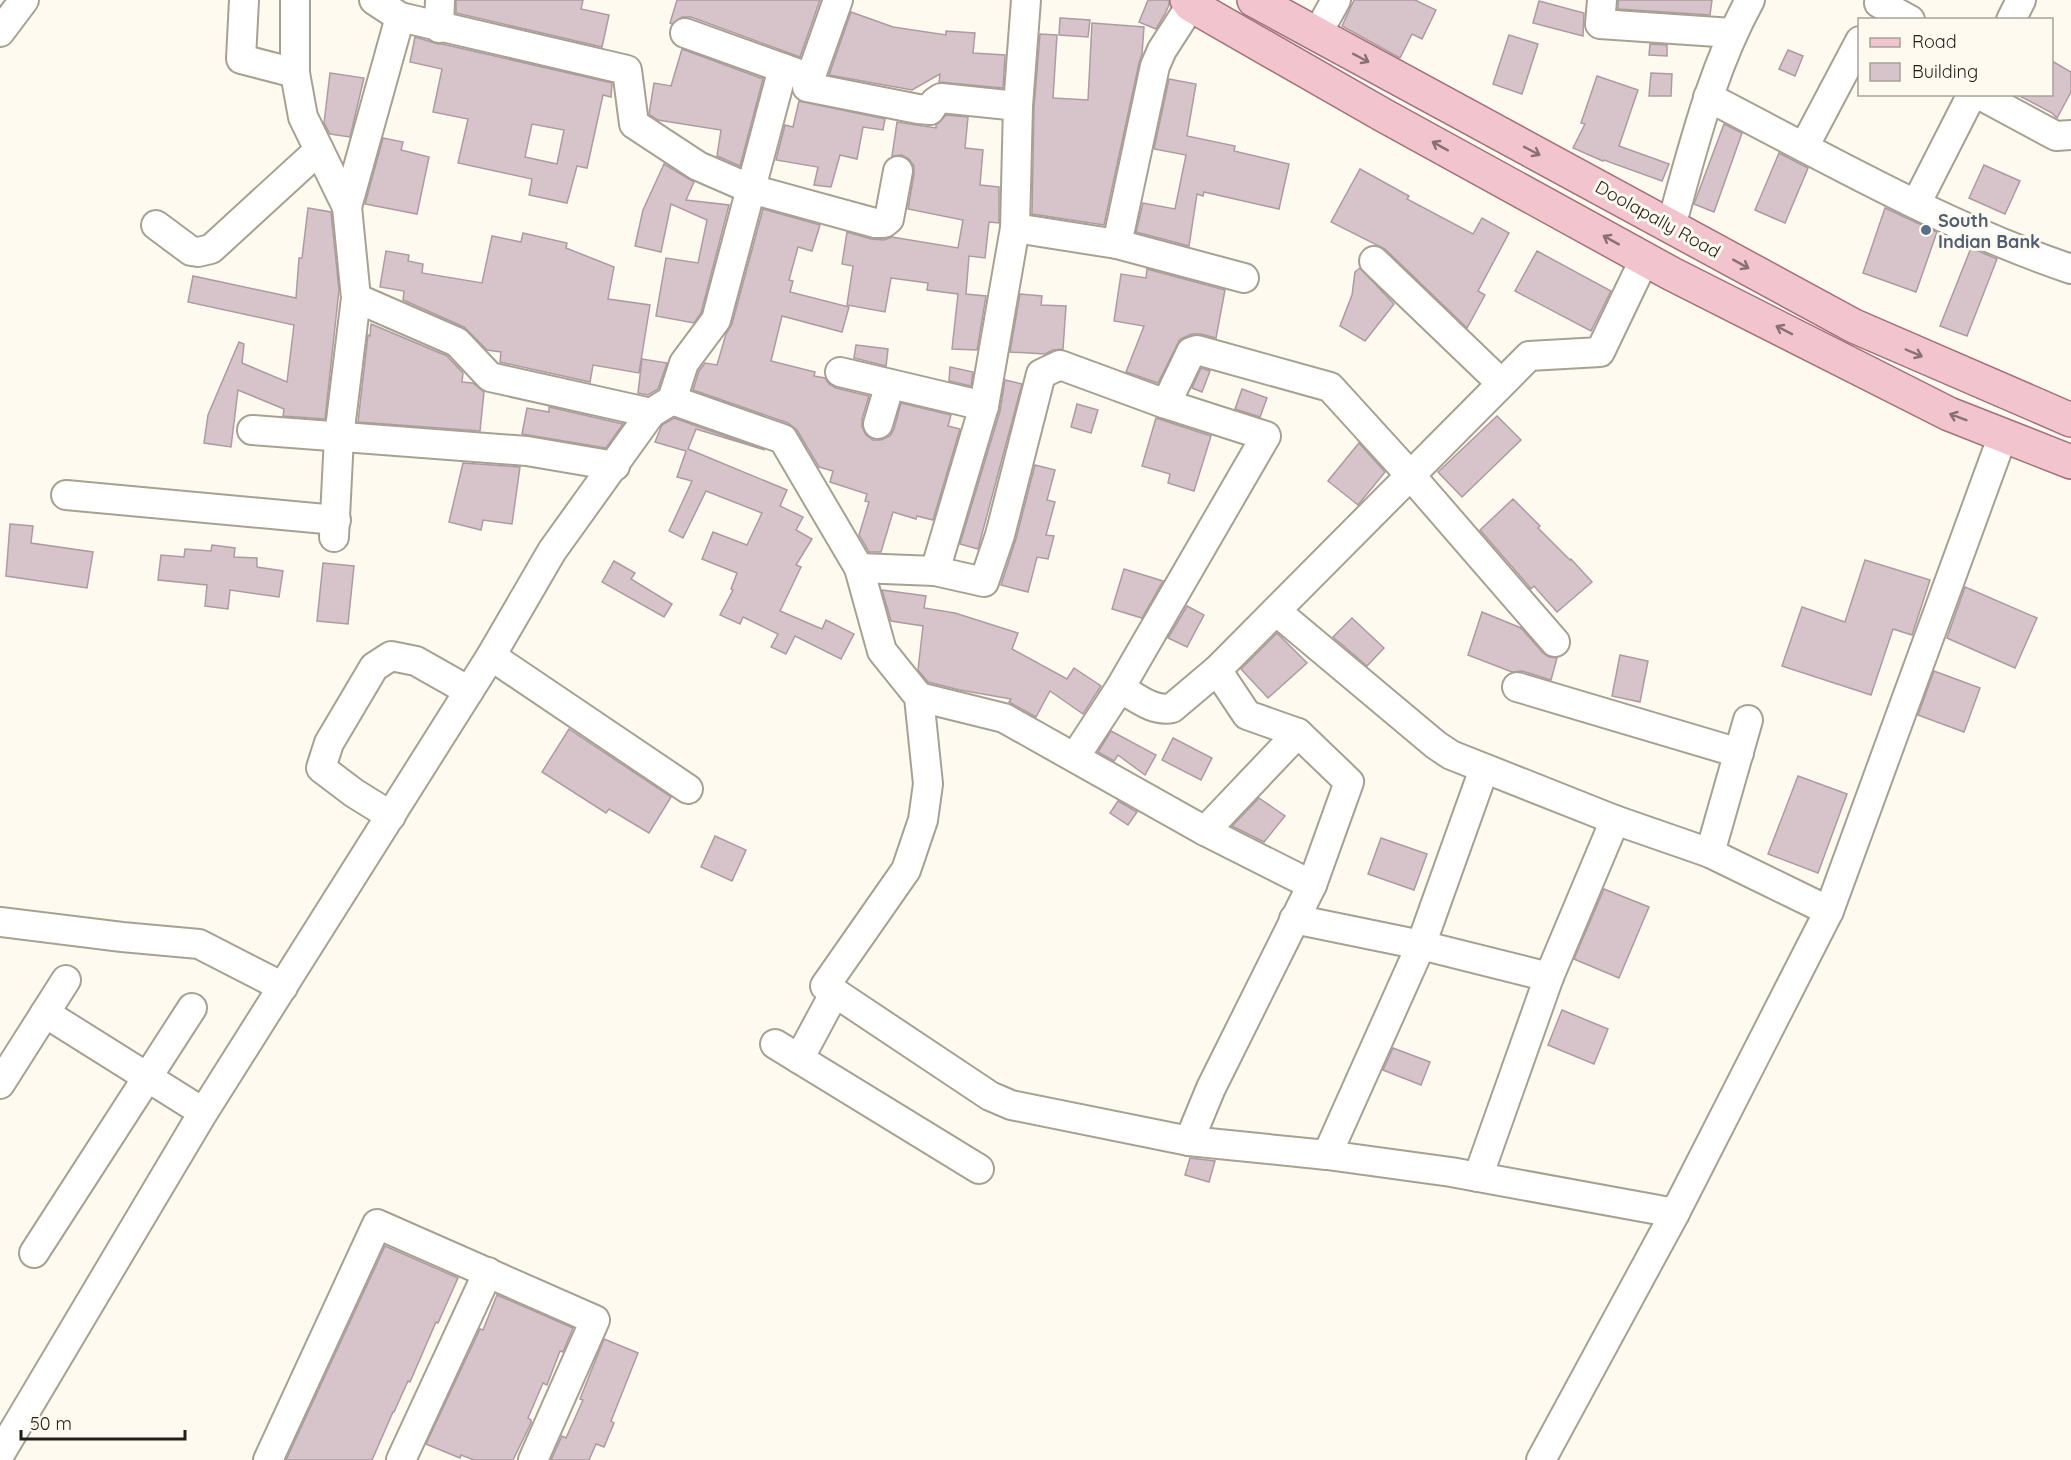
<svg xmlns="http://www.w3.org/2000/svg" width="2071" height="1460" font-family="Quicksand,sans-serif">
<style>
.building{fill:#d7c4cb;stroke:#ad9ba2;stroke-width:1.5;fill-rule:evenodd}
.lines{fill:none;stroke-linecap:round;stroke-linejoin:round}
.minor-casing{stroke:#a7a191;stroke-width:32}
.major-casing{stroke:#a27179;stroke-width:36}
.minor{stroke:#fff;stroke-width:28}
.major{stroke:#f1c4ce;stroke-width:33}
.oneway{stroke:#887172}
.service-dot{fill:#5c6f8a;stroke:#fefaf0;stroke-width:2}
.labels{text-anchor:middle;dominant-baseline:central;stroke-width:6;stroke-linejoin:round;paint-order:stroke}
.street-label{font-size:18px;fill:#201e17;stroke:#fefaf0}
.service-label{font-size:18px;font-weight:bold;fill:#4e5e75;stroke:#fefaf0;text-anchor:start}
</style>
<rect width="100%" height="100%" fill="#fefaf0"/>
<g class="building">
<polygon points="456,0 583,0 581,9 609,15 602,47 456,13"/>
<polygon points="677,0 820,0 800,57 691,17 682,17 672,24 670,23"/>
<polygon points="1148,0 1169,0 1169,5 1165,14 1156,29 1139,22"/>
<polygon points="1354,0 1415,0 1436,10 1422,39 1412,34 1400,58 1342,26"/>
<polygon points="1618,0 1712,0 1710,15 1618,9"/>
<polygon points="1539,1 1584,13 1583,36 1533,23"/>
<polygon points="851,12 893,27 946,35 946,31 975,33 973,53 1005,55 1003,88 939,82 940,74 912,90 829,75"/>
<polygon points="1060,18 1090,20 1088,37 1059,35"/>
<polygon points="1092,23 1144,27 1142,54 1139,63 1104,225 1032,214 1034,107 1040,34 1057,35 1053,98 1088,100"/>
<polygon points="1509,35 1538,44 1522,94 1493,84"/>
<path d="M415,37L438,44H442L612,83L611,97L603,95L587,168L577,166L567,203L529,195L532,179L458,163L468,119L433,112L442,69L410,62ZM532,124L564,130L557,164L525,157Z"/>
<polygon points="1650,44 1667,45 1667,56 1649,55"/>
<polygon points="682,49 763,79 740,166 717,156 721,130 658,120 649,114 654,83 671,86"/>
<polygon points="1788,50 1803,56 1795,76 1779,69"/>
<polygon points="2052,61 2071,72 2071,92 2057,118 2052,113 2016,94 2052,94"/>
<polygon points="330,73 364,78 350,137 330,134 324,123"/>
<polygon points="1651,73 1672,74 1671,96 1649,96"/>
<polygon points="1597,76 1638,90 1619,146 1669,164 1662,181 1604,160 1603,161 1573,148 1585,124 1581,123"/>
<polygon points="1169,79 1196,84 1187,136 1235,146 1234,151 1289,164 1279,209 1204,192 1203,196 1197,194 1189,246 1136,232 1143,203 1175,209 1186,155 1154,149"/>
<polygon points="799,101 885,119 883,130 863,127 857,159 840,155 831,187 814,185 818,167 776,160 785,125 793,127"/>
<polygon points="946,115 968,117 965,148 983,150 980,185 999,187 999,223 989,222 985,258 969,256 966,294 986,296 977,350 952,349 958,294 927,290 928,283 891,278 885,312 847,305 853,266 842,264 847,232 871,239 884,240 892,237 958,248 963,220 908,209 914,174 914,166 909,159 902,155 892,156 897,122 936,128 936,125"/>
<polygon points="1724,124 1742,133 1714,212 1694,204"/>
<polygon points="383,138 403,142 401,150 429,157 417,214 365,204"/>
<polygon points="1779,153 1808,168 1785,223 1755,210"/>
<polygon points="664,164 694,182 686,200 729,205 701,313 694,323 656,316 666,258 698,263 707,220 671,204 661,252 635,246 643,210"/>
<polygon points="1984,165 2020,181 2005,214 1969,198"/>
<polygon points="1360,169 1409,196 1407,199 1473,234 1482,218 1509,233 1478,291 1485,295 1467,328 1385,249 1331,222"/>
<polygon points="308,208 331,212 339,290 325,419 283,416 284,409 238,390 231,447 204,443 208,415 239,342 244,344 242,363 287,382 294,325 188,302 193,276 296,298 299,258 302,258"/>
<polygon points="1885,208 1937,232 1916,292 1863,273"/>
<polygon points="763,209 820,225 812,251 798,247 789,280 793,281 790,292 849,307 842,332 782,316 771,361 815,372 814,376 825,378 829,384 836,388 869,396 862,419 862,427 866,435 873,440 881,440 890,436 894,429 901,403 951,415 948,426 960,429 933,520 917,516 916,519 893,512 881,552 869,552 859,535 869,502 865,501 867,494 830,482 833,471 819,467 797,430 788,423 693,390 699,371 705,363 717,365 726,334 732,324"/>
<polygon points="523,233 567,243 566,248 614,267 608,299 650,305 639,373 593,365 590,382 500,362 501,352 487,350 464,327 403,300 404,291 380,287 386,251 409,255 408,261 423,264 422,273 482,283 492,236 521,242"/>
<polygon points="1971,248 1997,259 1967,336 1940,326"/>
<polygon points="1537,251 1611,291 1591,331 1515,291"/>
<polygon points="1360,268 1394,304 1365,341 1340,326 1352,295 1355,272"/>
<polygon points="1147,269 1225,290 1216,338 1201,334 1192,334 1180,339 1158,383 1126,372 1144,326 1114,321 1121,274 1146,278"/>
<polygon points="1020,294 1042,296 1041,305 1066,306 1063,349 1053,350 1045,354 1010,352"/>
<polygon points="371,324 447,356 463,373 462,382 473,383 484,392 480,431 358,422 368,335 370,336"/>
<polygon points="856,345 888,349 886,366 854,358"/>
<polygon points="642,359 667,363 658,389 648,395 638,393"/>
<polygon points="950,367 973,372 971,386 949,381"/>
<polygon points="1201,368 1210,371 1202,392 1192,388"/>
<polygon points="1005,380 1022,384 978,549 960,544 1000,411"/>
<polygon points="1242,389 1267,398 1260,417 1235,409"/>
<polygon points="1077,404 1098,410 1091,433 1071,427"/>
<polygon points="549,407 623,424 606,448 522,434 527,408 549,412"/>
<polygon points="1497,416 1521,440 1462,497 1438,472"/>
<polygon points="674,418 765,450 696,429 688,449 787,490 780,506 803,517 796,530 812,539 796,565 801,567 780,611 822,629 826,620 854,634 841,659 795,636 786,654 771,647 778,634 743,617 740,624 720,615 733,590 731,589 737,573 702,559 713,532 747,545 762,513 706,491 683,538 669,531 692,481 677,477 686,451 655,442 662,425"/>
<polygon points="1156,418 1211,436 1194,491 1168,483 1170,474 1142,466"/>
<polygon points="1359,443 1385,472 1358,505 1328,481"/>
<polygon points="463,463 520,467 512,524 483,520 481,530 449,522"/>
<polygon points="1035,465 1055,470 1047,500 1055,502 1046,535 1054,536 1048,559 1037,557 1028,592 1001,585 1016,539"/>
<polygon points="1513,499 1540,526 1538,528 1570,560 1571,559 1592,582 1557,612 1534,586 1531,589 1527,584 1480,530"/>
<polygon points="10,524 33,526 31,543 93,552 87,588 6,576"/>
<polygon points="212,545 235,548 234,557 257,558 257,567 283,571 279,597 230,590 228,609 205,606 207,585 158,580 161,555 184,557 185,549 211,551"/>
<polygon points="1865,560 1930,580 1912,635 1893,629 1871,695 1782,666 1802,607 1845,622"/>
<polygon points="614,561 635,573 631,579 672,604 664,617 602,582"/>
<polygon points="323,563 354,566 348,624 317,621"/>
<polygon points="1124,569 1163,581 1142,618 1112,609"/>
<polygon points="1965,587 2037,618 2015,668 1947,638"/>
<polygon points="882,590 926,596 924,608 955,613 1018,633 1012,649 1067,679 1074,668 1101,686 1083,714 1050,691 1036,717 1009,702 1011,699 960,690 928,682 918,670 923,626 891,621"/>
<polygon points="1187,606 1204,615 1187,647 1168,638"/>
<polygon points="1482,612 1521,628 1543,653 1549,657 1557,658 1551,680 1522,671 1512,672 1468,655"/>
<polygon points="1352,618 1384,648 1367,666 1333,637"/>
<polygon points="1277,633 1307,663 1268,698 1241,669"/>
<polygon points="1620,655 1648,661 1640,702 1612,696"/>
<polygon points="1934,671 1980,688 1964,732 1918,715"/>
<polygon points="569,729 671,797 649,833 609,809 606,813 542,772"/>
<polygon points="1111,731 1156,755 1145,775 1118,755 1114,761 1098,752"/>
<polygon points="1173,738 1212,758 1201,780 1162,760"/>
<polygon points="1798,776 1847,794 1818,873 1768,854"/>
<polygon points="1259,798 1285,816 1264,842 1232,826"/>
<polygon points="1118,801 1137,812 1128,825 1110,813"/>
<polygon points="715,836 746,850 732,881 701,867"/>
<polygon points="1381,838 1427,854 1414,890 1368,874"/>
<polygon points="1604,889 1649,907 1619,978 1574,959"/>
<polygon points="1562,1010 1608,1029 1594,1064 1548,1045"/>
<polygon points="1393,1048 1430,1062 1421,1085 1383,1070"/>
<polygon points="1190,1158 1215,1161 1209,1182 1185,1175"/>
<polygon points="385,1246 458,1278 438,1323 436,1322 410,1382 408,1381 394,1412 393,1412 372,1460 286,1460"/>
<polygon points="497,1295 573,1328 563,1352 560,1351 547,1385 543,1383 528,1418 531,1420 531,1423 513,1460 474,1460 461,1455 460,1458 426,1444 480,1329 483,1330"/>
<polygon points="604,1339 638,1353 611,1421 614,1423 604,1447 596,1444 589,1460 551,1460 562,1436 566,1438 583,1400 580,1399"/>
</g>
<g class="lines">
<g class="minor-casing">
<g id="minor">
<polyline points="244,0 241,59 295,73"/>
<polyline points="295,0 295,73 303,117 347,207 356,298 339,437 334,537"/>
<polyline points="374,0 400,17 627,70 634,124 698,166 751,189 875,223 884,223 889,219 898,171"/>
<polyline points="838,0 807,87 918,109 930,110 935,102 941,98 1018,106"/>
<polyline points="1602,0 1600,24 1732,33"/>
<polyline points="1879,3 1910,20"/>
<polyline points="2011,20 2021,0"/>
<polyline points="439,28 440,0"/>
<polyline points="0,32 24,0"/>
<polyline points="685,33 799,74"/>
<polyline points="1317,34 1336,0"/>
<polyline points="1978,94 2056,136 2071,135"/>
<path d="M1708,97C1826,158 1944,226 2071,269"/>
<polyline points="1804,147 1860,41"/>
<polyline points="1916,204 1972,94"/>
<polyline points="347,207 400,17"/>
<polyline points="156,225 191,251 198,252 211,249 319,150"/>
<path d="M1671,226C1693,149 1711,71 1750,0"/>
<polyline points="1015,228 1117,244 1244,278"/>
<polyline points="1117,244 1155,66 1162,50 1191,5"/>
<polyline points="1374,261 1501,383"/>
<polyline points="356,298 457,342 490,377 651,413"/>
<polyline points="840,372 984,406"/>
<polyline points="672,400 783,439 859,568 882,651 919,697 928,784 923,820 906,870 825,986 990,1096 1011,1105 1189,1141 1327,1155 1451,1172 1675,1213"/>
<polyline points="1166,404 1191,352 1197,350 1330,387 1411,476 1555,642"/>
<polyline points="878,424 890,384"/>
<polyline points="252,430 527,451 615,466"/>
<polyline points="66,495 336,520"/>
<polyline points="859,568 935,571 984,582 1000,535 1041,374 1060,365 1166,404 1266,436 1120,688 1075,757"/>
<polyline points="935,571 984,406 1015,228 1018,106 1026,0"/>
<polyline points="1276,611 1436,745 1451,755 1615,820 1710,853 1829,911"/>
<polyline points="491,656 688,789"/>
<polyline points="1517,687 1739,753"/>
<path d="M1120,688C1136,697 1153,712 1172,708L1217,670"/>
<polyline points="919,697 1004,718 1205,831 1312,885"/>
<polyline points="391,816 354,793 321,768 329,743 374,667 391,656 416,661 469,691"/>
<polyline points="1205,831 1298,733"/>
<polyline points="1710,853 1748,720"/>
<polyline points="1294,919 1421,945 1549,977"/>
<polyline points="0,922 122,937 199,944 283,987"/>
<polyline points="45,1013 190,1104"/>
<polyline points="775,1044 979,1169"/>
<polyline points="799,1059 835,992"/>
<polyline points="0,1084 66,980"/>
<polyline points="1189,1141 1211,1088 1312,885 1349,782 1298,733 1247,715 1217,670 1529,356 1600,352 1645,258"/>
<polyline points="1327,1155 1421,945 1484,769"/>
<polyline points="1478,1177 1549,977 1615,820"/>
<polyline points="34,1253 192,1008"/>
<polyline points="0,1454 201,1116 491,656 552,551 651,413 672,400 684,363 716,320 783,68"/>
<polyline points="268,1460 377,1224 595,1320 533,1460"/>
<polyline points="401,1460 488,1272"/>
<polyline points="1541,1460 1675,1213 1829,911 2003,435"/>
</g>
</g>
<g class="major-casing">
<g id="major">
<polyline points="1187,0 1191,5 1383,115 1672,274 1949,414 2071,462"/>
<polyline points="1254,0 1854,326 2071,420"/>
</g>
</g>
<use href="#minor" class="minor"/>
<use href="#major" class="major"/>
</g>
<defs><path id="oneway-shaft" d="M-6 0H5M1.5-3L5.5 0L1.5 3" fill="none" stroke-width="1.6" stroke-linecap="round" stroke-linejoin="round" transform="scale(1.5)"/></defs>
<g class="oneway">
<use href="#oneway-shaft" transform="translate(1361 58) rotate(28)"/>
<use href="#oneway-shaft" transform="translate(1440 146) rotate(-151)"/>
<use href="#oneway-shaft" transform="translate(1532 151) rotate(28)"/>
<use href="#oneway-shaft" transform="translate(1611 240) rotate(-151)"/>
<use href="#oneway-shaft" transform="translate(1741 264) rotate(29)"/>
<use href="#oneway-shaft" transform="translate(1784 330) rotate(-153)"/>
<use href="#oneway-shaft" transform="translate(1914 353) rotate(23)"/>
<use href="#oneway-shaft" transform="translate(1958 417) rotate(-159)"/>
</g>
<circle class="service-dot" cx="1926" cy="230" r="6"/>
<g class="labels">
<g class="street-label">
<text transform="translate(1658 219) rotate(29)">Doolapally Road</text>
</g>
<g class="service-label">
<text x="1938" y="220">South<tspan x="1938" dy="21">Indian Bank</tspan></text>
</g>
</g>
<rect x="1858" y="18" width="195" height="78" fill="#fefaf0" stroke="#a5a299" stroke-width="1.5"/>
<rect x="1870" y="38" width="30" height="9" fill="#f1c4ce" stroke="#a5a299" stroke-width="1.5"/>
<text x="1912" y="48" font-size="18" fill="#201e17">Road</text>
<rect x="1870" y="63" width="30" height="18" fill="#d7c4cb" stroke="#a5a299" stroke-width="1.5"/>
<text x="1912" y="78" font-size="18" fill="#201e17">Building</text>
<path d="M21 1430v9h164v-9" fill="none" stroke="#201e17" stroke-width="3"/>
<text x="30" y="1430" font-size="18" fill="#201e17" stroke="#fefaf0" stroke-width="4.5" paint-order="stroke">50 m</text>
</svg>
